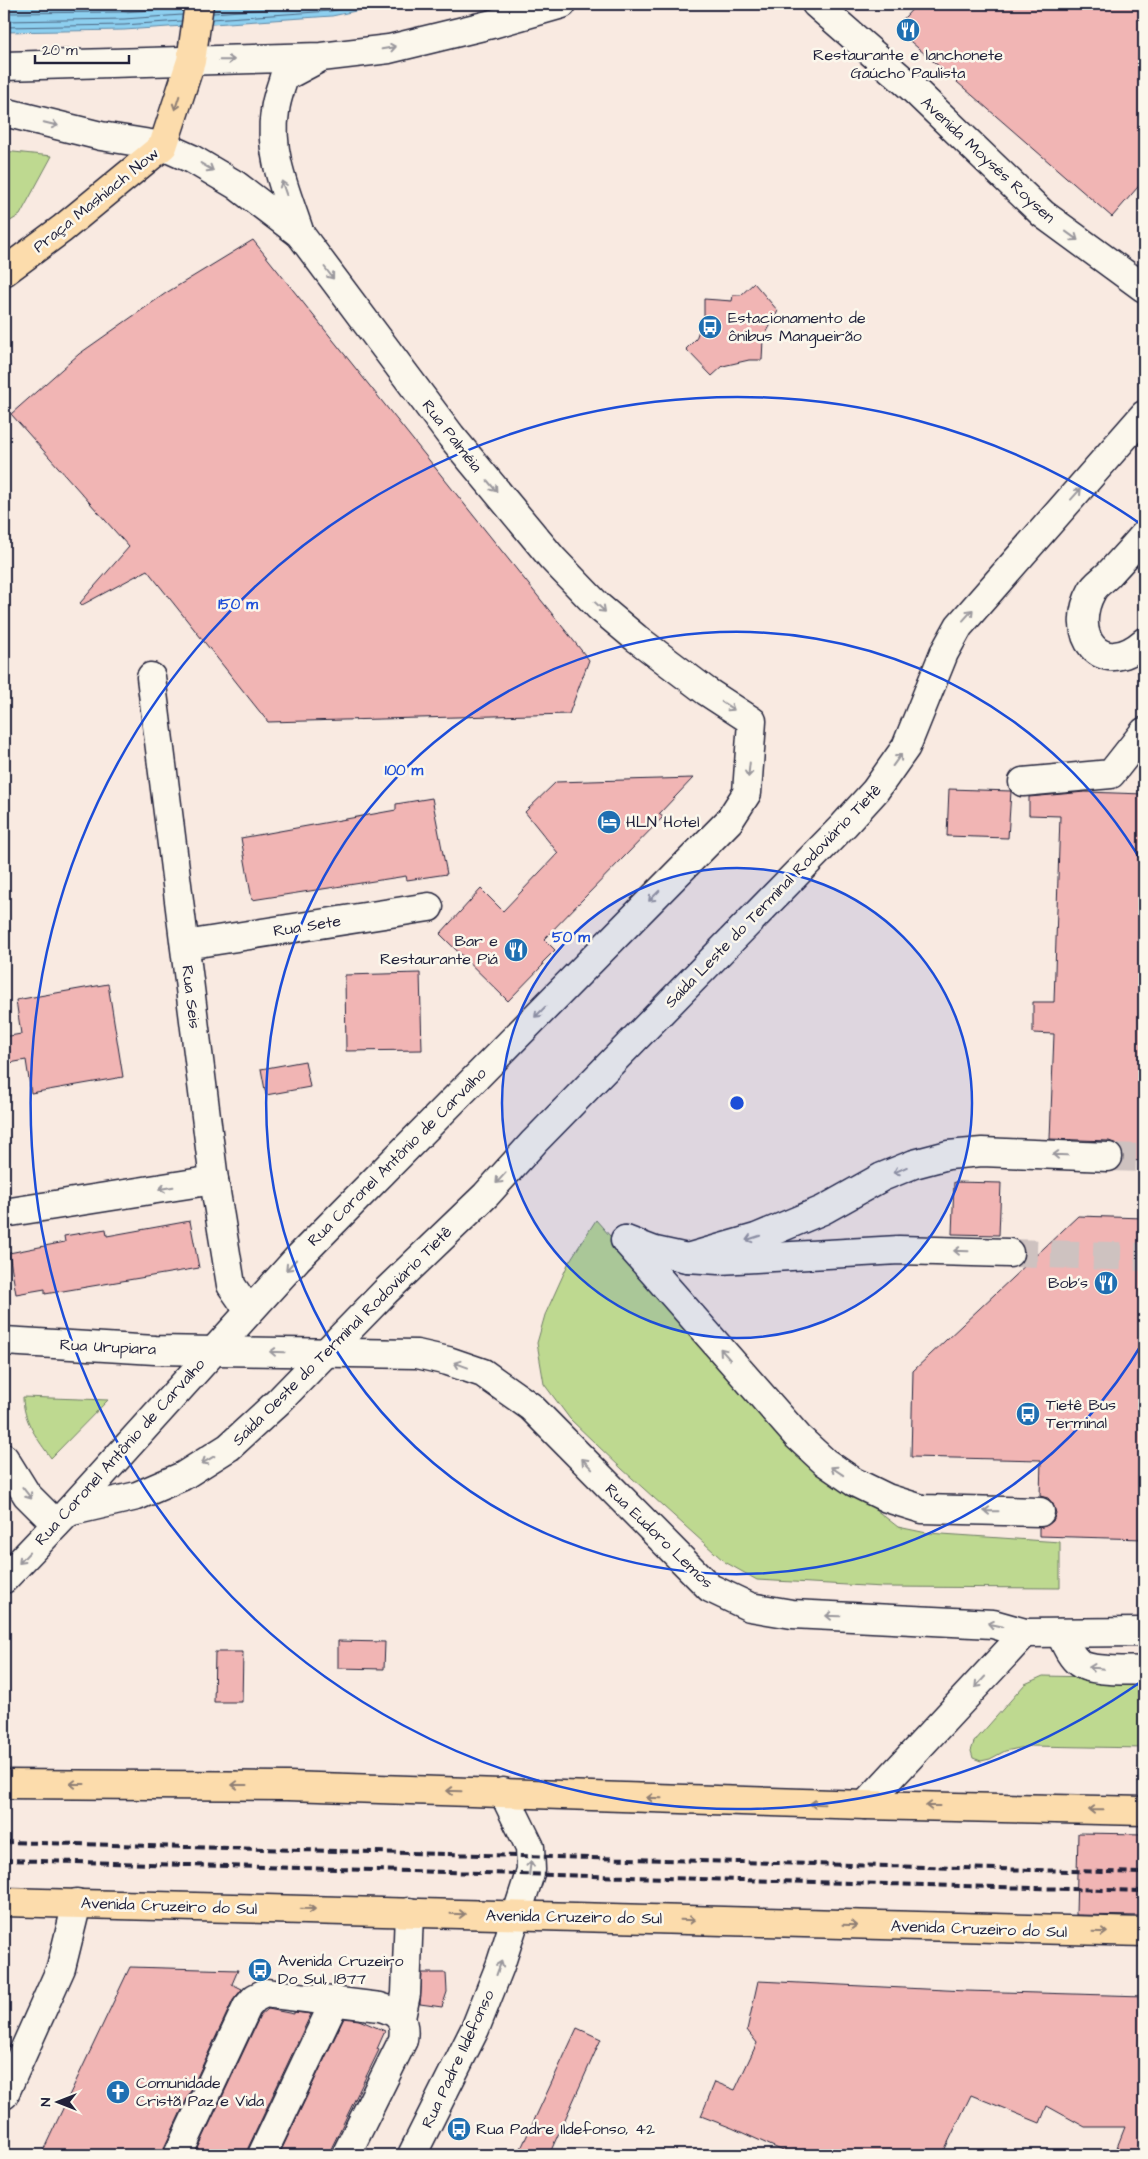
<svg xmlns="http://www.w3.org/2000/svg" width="1148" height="2159" font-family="'Architects Daughter',sans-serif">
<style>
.green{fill:#bed990;stroke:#707e66}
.water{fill:#8dcfef;stroke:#628aa7}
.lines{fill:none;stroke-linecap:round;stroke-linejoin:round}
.shore{stroke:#4d6783;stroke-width:1}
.building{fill:#f1b5b4;stroke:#22223b}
.minor-tunnel{stroke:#cec2c0;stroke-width:28;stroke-dasharray:28 14;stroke-linecap:butt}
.minor-casing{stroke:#22223b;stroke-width:31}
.major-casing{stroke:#22223b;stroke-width:31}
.minor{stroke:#fbf7ec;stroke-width:28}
.major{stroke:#fcdcac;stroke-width:28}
.rail{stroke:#22223b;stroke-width:4;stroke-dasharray:8 4;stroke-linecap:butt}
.oneway{stroke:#99979c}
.oneway2{stroke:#8f7f74}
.ring{fill:none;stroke:#1d4ed8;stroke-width:2.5}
.labels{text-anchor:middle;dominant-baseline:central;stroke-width:5;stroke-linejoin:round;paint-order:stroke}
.poi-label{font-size:16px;fill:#22223b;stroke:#fbf7ec;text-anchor:start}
.street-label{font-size:16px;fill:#22223b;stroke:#fbf7ec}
.centre{fill:#1d4ed8;stroke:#fbf7ec;stroke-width:2.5}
.ring-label{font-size:15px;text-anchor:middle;font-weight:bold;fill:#1d4ed8;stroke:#fbf7ec;stroke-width:5;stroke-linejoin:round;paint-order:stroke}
</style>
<rect width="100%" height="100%" fill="#f9eae1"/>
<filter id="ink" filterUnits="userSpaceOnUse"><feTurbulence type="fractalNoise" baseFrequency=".02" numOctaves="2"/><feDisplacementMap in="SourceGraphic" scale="10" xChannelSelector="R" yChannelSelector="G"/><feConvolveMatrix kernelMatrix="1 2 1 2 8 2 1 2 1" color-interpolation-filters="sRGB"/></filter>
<g filter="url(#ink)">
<g class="green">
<polygon points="4,151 52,156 20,215 4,225"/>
<polygon points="596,1220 794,1446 898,1527 927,1533 1060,1542 1060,1588 883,1587 757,1580 725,1562 622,1469 570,1419 544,1384 537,1343 545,1315 569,1262"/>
<path d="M23,1397L108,1400L51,1458C38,1440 23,1421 23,1397Z"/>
<polygon points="1043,1676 1144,1678 1144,1748 1030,1746 1005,1751 990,1759 981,1761 973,1758 971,1751 974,1742 1025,1684"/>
</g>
<polygon class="water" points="4,4 389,4 332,16 124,30 4,32"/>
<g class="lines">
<g class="shore">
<polyline points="4,13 123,12 183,8"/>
<polyline points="213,13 337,4"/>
<polyline points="212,19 331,11 366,4"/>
<polyline points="4,21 124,19 182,15"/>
<polyline points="4,27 124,25 181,21"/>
</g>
</g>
<g class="building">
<polygon points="917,4 1144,4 1144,180 1112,217 895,28"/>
<polygon points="253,240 589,660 569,714 268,722 147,570 82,605 80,603 129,547 11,414 79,354 166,293"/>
<polygon points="754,283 778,311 763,339 762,360 749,360 723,366 712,376 686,349 696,339 704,316 704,299 732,301 733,295 741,295"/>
<polygon points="693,778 659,814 663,817 544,939 555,950 542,963 543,965 508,1001 440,934 481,889 503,911 558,853 525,812 556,782"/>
<polygon points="949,789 1011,791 1008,838 947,836"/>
<polygon points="1085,792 1144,794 1144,1161 1123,1160 1122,1149 1117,1144 1109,1141 1050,1139 1054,1034 1033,1033 1033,1002 1054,1002 1060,816 1029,815 1029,797"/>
<polygon points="432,798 447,874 407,880 406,876 252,900 241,838 396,810 396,804"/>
<polygon points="420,973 422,1050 346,1051 345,975"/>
<polygon points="108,984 123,1077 31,1093 26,1060 4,1064 4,1037 21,1034 16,1000"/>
<polygon points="305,1061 310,1087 266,1095 261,1069"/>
<polygon points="954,1182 1001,1183 999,1235 952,1234"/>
<polygon points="1078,1216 1144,1218 1144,1539 1039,1536 1039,1528 1048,1525 1053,1521 1056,1513 1053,1504 1048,1498 1040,1496 1041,1460 911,1457 913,1371"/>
<polygon points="190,1221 199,1268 45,1294 45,1289 16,1294 9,1253 65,1242 64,1236 106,1229 107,1236"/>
<polygon points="338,1641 385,1642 384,1669 338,1668"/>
<polygon points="215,1652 243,1652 242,1702 214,1702"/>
<polygon points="1078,1833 1144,1834 1144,1916 1076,1915"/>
<polygon points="130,1967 238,1970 232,1984 242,1989 233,2000 164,2148 163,2155 41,2155"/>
<polygon points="422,1973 446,1973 447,1992 442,2007 420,2004"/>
<polygon points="758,1981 966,1991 1144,1996 1144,2155 1114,2155 1125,2127 1085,2127 1047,2106 1040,2123 971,2095 942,2155 792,2155 732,2128 701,2116 715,2082 735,2090 757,2043 747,2030"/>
<polygon points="268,2009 294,2014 294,2012 311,2014 248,2148 247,2155 195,2155 260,2016"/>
<polygon points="344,2018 359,2020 385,2031 377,2049 379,2050 328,2155 279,2155"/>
<polygon points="577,2028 601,2039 549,2155 518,2155"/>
</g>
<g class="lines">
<g class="minor-tunnel">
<polyline points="1108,1157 1144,1158"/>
<polyline points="1009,1253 1144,1257"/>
</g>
<g class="minor-casing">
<g id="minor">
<polyline points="816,4 911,87 1043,214 1144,288"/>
<polyline points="4,66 321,57 389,49 492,24 562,4"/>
<polyline points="4,112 101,136 163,146 192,159 236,185 300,234 451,436 552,558 599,607 636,638 706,691 752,721 747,793 729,821 297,1259 68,1512 4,1579"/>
<path d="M300,234C287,194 268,154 275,111C276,99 281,88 284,77L316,60"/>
<path d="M1144,535C1132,549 1120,562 1108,575C1103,580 1095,585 1092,591C1068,634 1100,680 1144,642"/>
<polyline points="151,677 214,1180 231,1285 249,1311"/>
<polyline points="1023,782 1111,774 1144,732"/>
<polyline points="185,945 429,907"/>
<polyline points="4,1213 214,1180"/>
<polyline points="625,1240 798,1437 825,1462 854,1482 887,1498 922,1509 1040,1512"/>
<polyline points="626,1240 655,1251 687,1258 719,1260 899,1250 1009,1253"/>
<polyline points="687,1258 756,1238 823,1210 882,1177 914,1164 948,1155 982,1152 1108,1157"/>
<polyline points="4,1341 155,1350 417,1354 448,1361 483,1373 531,1407 710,1588 750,1607 792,1614 993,1624 1025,1633 1144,1632"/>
<polyline points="4,1458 27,1495 56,1524"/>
<polyline points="68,1512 137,1496 183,1476 229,1447 278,1402 385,1292 486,1195 534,1142 844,825 875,791 906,747 944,653 959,626 1144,415"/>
<path d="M1060,1633C1065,1643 1070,1656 1079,1663C1090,1672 1129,1670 1144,1671"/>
<polyline points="865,1805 1025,1633"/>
<polyline points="401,2018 406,1994 409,1912"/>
<polyline points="4,2095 61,1968 77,1903"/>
<path d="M178,2155L247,2007L255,1998L265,1993L380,2007C399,2012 406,2020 403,2040L346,2155"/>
<polyline points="262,2155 335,2001"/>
<polyline points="412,2155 475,2029 500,1966 531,1870 530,1847 503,1792"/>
</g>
</g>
<g class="major-casing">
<g id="major">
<polyline points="4,272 62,229 163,146 191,61 199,4"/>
<polyline points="4,1784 288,1786 865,1805 1144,1811"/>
<polyline points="4,1902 1144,1932"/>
</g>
</g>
<use href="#minor" class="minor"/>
<use href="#major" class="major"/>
<g class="rail">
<polyline points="4,1842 1144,1873"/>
<polyline points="4,1860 1144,1891"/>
</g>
</g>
<defs><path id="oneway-shaft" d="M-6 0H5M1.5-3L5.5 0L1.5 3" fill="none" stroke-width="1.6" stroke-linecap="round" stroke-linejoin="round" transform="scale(1.25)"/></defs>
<g class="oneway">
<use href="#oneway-shaft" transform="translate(389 48) rotate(-10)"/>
<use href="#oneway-shaft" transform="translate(227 60) rotate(-1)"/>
<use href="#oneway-shaft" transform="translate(51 124) rotate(14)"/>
<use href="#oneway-shaft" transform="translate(207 167) rotate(31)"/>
<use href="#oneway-shaft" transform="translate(284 188) rotate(-109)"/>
<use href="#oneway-shaft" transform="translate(1072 236) rotate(36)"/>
<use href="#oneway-shaft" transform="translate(329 273) rotate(53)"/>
<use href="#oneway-shaft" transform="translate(492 486) rotate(50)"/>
<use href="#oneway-shaft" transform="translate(1076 494) rotate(-48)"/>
<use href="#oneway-shaft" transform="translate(600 607) rotate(43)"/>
<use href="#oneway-shaft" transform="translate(968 615) rotate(-48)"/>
<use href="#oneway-shaft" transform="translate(728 706) rotate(33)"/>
<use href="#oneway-shaft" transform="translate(897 760) rotate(-54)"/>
<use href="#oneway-shaft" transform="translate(749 770) rotate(96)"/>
<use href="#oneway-shaft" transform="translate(654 896) rotate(135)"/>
<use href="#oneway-shaft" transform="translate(540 1012) rotate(135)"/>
<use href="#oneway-shaft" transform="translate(1060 1155) rotate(-178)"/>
<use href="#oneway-shaft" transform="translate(900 1170) rotate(156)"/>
<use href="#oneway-shaft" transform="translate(501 1178) rotate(132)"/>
<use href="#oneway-shaft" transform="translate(166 1188) rotate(171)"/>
<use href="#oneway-shaft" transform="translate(753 1238) rotate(162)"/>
<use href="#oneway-shaft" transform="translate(961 1251) rotate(-178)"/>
<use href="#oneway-shaft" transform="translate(291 1265) rotate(133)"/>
<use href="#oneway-shaft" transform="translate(277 1352) rotate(-178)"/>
<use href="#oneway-shaft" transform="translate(725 1354) rotate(-131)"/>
<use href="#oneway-shaft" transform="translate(461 1365) rotate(-160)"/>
<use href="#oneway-shaft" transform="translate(208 1460) rotate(149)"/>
<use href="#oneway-shaft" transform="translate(587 1464) rotate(-134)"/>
<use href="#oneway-shaft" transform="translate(837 1471) rotate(-146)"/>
<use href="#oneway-shaft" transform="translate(27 1493) rotate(52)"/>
<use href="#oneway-shaft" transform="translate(991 1511) rotate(-179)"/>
<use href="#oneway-shaft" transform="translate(24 1558) rotate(133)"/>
<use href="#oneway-shaft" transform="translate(833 1616) rotate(-178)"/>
<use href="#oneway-shaft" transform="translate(995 1625) rotate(-169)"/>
<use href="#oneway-shaft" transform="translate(1096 1668) rotate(-174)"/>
<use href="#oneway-shaft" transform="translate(980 1682) rotate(133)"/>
<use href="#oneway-shaft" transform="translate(530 1868) rotate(-83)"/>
<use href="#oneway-shaft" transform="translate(499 1968) rotate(-70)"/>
</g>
<g class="oneway2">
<use href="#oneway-shaft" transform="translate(177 103) rotate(108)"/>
<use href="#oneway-shaft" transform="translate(77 1784) rotate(-180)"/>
<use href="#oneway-shaft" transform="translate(239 1785) rotate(-180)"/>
<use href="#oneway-shaft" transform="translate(454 1791) rotate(-178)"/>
<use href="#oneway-shaft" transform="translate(654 1798) rotate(-178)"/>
<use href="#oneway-shaft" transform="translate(817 1804) rotate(-178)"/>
<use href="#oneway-shaft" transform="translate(933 1806) rotate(180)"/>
<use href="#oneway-shaft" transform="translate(1096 1810) rotate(-179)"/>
<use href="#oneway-shaft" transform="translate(308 1909) rotate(1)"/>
<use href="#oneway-shaft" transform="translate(458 1914) rotate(2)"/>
<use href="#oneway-shaft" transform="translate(688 1920) rotate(2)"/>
<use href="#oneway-shaft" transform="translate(850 1925) rotate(2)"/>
<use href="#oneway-shaft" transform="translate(1100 1932) rotate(2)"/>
</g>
</g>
<circle cx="737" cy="1103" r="235" fill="#1d4ed8" fill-opacity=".12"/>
<g class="ring">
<circle cx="737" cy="1103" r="235"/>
<path d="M1143 1342A471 471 0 1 1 1143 864"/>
<path d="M1142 1681A706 706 0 1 1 1142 525"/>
</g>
<defs>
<g id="restaurant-disc" transform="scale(1.25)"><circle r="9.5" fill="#1f6fb2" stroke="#fbf7ec"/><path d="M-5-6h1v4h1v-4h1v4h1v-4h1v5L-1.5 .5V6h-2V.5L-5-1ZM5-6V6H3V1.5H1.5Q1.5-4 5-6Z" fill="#fff"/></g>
<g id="bus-disc" transform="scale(1.25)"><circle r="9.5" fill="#1f6fb2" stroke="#fbf7ec"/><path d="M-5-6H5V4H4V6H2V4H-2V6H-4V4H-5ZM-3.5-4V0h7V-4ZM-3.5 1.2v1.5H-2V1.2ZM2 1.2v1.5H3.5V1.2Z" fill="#fff"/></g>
<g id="hotel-disc" transform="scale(1.25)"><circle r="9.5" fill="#1f6fb2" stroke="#fbf7ec"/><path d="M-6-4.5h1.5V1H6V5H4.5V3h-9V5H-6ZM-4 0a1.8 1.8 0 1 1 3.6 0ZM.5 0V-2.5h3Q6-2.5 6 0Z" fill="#fff"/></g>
<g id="church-disc" transform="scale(1.25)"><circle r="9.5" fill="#1f6fb2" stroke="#fbf7ec"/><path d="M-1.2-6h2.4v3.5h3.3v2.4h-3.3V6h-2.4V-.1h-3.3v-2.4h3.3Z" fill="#fff"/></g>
</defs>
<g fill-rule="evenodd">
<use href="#restaurant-disc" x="908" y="30"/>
<use href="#bus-disc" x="710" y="327"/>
<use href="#hotel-disc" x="609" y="822"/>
<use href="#restaurant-disc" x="516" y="950"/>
<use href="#restaurant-disc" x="1106" y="1283"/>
<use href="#bus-disc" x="1028" y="1414"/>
<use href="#bus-disc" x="260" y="1970"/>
<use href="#church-disc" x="118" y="2092"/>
<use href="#bus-disc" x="459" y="2129"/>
</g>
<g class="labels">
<g class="poi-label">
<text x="908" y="55" text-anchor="middle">Restaurante e lanchonete<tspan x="908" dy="18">Gaúcho Paulista</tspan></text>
<text x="728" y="318">Estacionamento de<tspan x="728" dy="18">ônibus Mangueirão</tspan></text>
<text x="626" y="822">HLN Hotel</text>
<text x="498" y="941" text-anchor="end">Bar e<tspan x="498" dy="18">Restaurante Piá</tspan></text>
<text x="1088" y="1283" text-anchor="end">Bob's</text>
<text x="1046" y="1405">Tietê Bus<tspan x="1046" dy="18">Terminal</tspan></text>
<text x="278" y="1961">Avenida Cruzeiro<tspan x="278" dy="18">Do Sul, 1877</tspan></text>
<text x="136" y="2083">Comunidade<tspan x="136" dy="18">Cristã Paz e Vida</tspan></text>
<text x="476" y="2129">Rua Padre Ildefonso, 42</text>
</g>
<g class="street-label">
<text transform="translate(988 160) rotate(43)">Avenida Moysés Roysen</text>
<text transform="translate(96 200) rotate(-39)">Praça Mashiach Now</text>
<text transform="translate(452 436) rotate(52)">Rua Palméia</text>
<text transform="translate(773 896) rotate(-46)">Saída Leste do Terminal Rodoviário Tietê</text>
<text transform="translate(307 926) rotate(-9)">Rua Sete</text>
<text transform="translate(191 997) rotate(83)">Rua Seis</text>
<text transform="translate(397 1157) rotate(-45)">Rua Coronel Antônio de Carvalho</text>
<text transform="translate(342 1336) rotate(-45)">Saída Oeste do Terminal Rodoviário Tietê</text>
<text transform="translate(108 1347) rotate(3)">Rua Urupiara</text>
<text transform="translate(120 1452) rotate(-48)">Rua Coronel Antônio de Carvalho</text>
<text transform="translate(659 1536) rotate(44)">Rua Eudoro Lemos</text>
<text transform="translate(169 1906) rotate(2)">Avenida Cruzeiro do Sul</text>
<text transform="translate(574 1917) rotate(1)">Avenida Cruzeiro do Sul</text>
<text transform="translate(979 1929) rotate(2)">Avenida Cruzeiro do Sul</text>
<text transform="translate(458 2059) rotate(-65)">Rua Padre Ildefonso</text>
</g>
</g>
<circle cx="737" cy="1103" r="8" class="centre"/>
<g class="ring-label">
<text x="238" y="609">150 m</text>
<text x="404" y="775">100 m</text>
<text x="571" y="942">50 m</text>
</g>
<rect width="1148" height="2159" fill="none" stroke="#fbf7ec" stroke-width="20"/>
<rect x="10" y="10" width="1128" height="2139" fill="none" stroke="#22223b" stroke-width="2" filter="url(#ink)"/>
<g transform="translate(58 2102) rotate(270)" stroke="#fbf7ec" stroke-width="4" paint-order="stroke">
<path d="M0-4L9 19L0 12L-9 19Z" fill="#22223b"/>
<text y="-8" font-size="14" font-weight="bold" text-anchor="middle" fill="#22223b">N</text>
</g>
<path d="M35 55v8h94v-8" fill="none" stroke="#22223b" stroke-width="2.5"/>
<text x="42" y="55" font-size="15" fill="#22223b" stroke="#fbf7ec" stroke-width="4" paint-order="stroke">20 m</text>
</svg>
